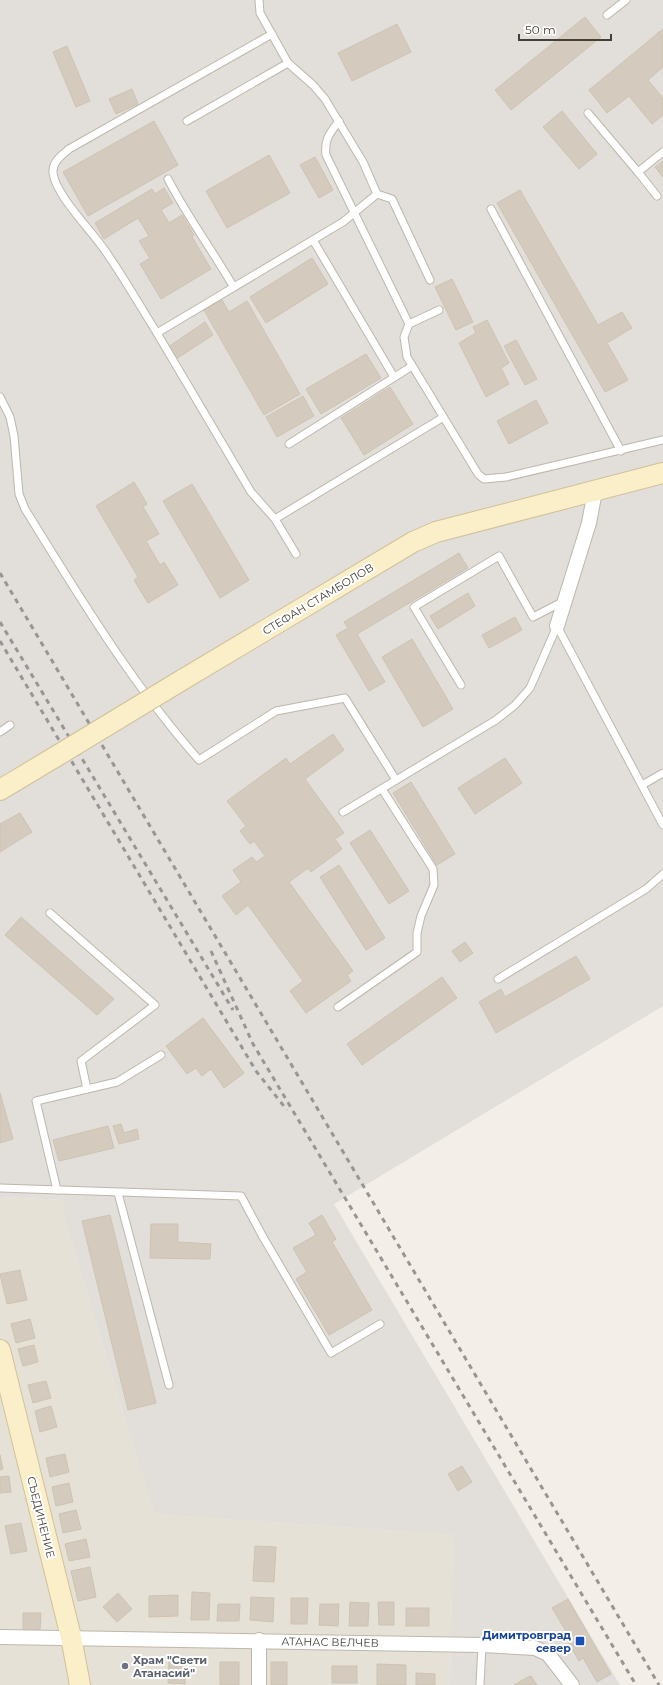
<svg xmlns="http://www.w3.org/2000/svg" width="663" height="1685" font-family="Montserrat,sans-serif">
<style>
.residential{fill:#e6e1d6}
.industrial{fill:#e2ded9}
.building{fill:#d4cbbe;stroke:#cec3b1}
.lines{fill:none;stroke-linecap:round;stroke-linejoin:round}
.lane-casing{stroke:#beb7ab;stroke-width:9}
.street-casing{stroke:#beb7ab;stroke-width:16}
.secondary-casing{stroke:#d0c199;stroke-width:22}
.lane{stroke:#fff;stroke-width:7}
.street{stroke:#fff;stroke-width:14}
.secondary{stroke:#fbefc9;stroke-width:20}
.rail{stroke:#969696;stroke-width:3;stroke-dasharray:5 5;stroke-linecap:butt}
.secondary-bridge-casing{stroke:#d0c199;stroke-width:22;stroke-linecap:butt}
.secondary-bridge{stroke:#fbefc9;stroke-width:20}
.transit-dot{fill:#1a4fb4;stroke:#fff;stroke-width:1.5}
.worship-dot{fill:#6b7280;stroke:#fff;stroke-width:1.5}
.labels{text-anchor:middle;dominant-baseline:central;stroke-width:4;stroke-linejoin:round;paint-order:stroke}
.street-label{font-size:11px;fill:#454037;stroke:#fff}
.transit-label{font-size:11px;font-weight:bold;fill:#164399;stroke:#fff;text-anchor:end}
.worship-label{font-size:11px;font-weight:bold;fill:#5b616d;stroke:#fff;text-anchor:start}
</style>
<rect width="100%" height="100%" fill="#f3efe8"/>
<polygon class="residential" points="0,1197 63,1200 64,1217 154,1514 453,1535 450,1685 0,1685"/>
<polygon class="industrial" points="0,0 663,0 663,1006 334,1204 620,1685 450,1685 453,1535 154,1514 64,1217 63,1200 0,1197"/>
<g class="building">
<polygon points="585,17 601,37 511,110 495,90"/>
<polygon points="397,24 411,52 352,81 338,53"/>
<polygon points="663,29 663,67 648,80 663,98 663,115 652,124 629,96 607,113 589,90"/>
<polygon points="67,46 90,101 76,107 53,52"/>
<polygon points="132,89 138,104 116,114 109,99"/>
<polygon points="562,111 597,154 579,169 543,127"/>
<polygon points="154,121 178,165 88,216 63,172"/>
<polygon points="269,155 290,193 227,228 206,191"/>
<polygon points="315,157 333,190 319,198 300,165"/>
<polygon points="663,161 663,177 655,167"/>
<polygon points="164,188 173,203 161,210 169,223 182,215 194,235 192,237 211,269 161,299 140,264 150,258 139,241 149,236 138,218 104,239 95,223 152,189 155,194"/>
<polygon points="520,190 598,325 622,312 632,328 607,343 628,380 605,392 497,203"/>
<polygon points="312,258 328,284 266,323 250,297"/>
<polygon points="452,279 473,322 456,330 435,287"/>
<polygon points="222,300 229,312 247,301 300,394 264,415 204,310"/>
<polygon points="487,320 509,363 501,368 509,384 486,397 459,343 476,333 473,327"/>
<polygon points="205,322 213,335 176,359 168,347"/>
<polygon points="516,340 537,379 525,385 504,346"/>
<polygon points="366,354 381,378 321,414 306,389"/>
<polygon points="390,387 413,424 364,455 341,418"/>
<polygon points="303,396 314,416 277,437 266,417"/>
<polygon points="536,400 548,423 509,444 497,421"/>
<polygon points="134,482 147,504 143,507 159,534 146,541 160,565 164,562 178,585 148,603 134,580 138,577 96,506"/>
<polygon points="192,484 249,580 220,598 163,501"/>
<polygon points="459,553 468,568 357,634 385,682 369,691 336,635 348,628 344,622"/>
<polygon points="468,593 475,606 438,629 430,616"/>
<polygon points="515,617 522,630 489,648 482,635"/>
<polygon points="412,639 453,709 423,727 382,657"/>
<polygon points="333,734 344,750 305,779 344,833 335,839 342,849 311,872 308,868 289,882 353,971 347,975 351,981 306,1013 290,991 303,981 248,905 236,915 222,896 241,882 233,870 252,857 256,862 265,856 254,841 250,844 240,831 246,826 227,801 286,758 290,764"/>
<polygon points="505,758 522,783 475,814 458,788"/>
<polygon points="411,782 455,854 437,865 393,793"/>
<polygon points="20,813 32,832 0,852 0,824"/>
<polygon points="370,830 409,891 389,904 350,843"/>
<polygon points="339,865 385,938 366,950 320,877"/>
<polygon points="21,917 114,999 97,1015 5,935"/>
<polygon points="465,942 473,953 460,962 452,951"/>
<polygon points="576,956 590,979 496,1033 479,1002 501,989 505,997"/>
<polygon points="442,977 457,998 362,1065 347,1044"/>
<polygon points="203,1018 244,1073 224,1088 211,1069 202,1076 196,1068 187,1074 166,1046"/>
<polygon points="0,1093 13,1139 0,1143"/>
<polygon points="121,1124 124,1133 137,1129 139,1139 119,1144 113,1126"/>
<polygon points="108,1126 114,1148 59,1161 53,1140"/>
<polygon points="110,1215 156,1403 128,1410 82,1221"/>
<polygon points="322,1215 336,1239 332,1242 372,1310 329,1335 296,1279 307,1272 293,1248 316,1235 309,1223"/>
<polygon points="151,1224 178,1224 178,1242 211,1244 210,1259 150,1258"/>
<polygon points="20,1270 27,1300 7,1304 0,1274"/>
<polygon points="30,1319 35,1338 16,1343 11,1324"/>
<polygon points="34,1345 38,1362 23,1366 18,1349"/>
<polygon points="46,1381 51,1398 33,1403 28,1385"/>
<polygon points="51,1406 57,1427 40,1432 35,1411"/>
<polygon points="65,1454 69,1472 50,1477 46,1458"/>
<polygon points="0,1455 3,1469 0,1470"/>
<polygon points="462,1466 472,1482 458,1491 448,1474"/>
<polygon points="9,1476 11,1492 0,1493 0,1477"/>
<polygon points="69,1483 73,1502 56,1506 52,1487"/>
<polygon points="76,1510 81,1529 63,1533 59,1514"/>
<polygon points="21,1523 27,1551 11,1554 5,1526"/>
<polygon points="86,1539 90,1557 69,1561 65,1544"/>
<polygon points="255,1546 276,1547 274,1582 253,1581"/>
<polygon points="90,1567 96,1597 78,1601 71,1571"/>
<polygon points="192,1592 210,1593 209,1620 191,1620"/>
<polygon points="118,1593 132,1609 117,1622 103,1607"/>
<polygon points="178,1595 178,1616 149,1617 149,1596"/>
<polygon points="251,1597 274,1598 273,1622 250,1620"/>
<polygon points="291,1598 308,1598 307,1624 291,1624"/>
<polygon points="568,1599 611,1674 597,1682 583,1658 579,1661 563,1633 566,1631 552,1608"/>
<polygon points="350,1602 369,1603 368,1626 349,1626"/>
<polygon points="378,1602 394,1602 394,1625 379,1625"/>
<polygon points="218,1604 240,1604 239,1621 217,1621"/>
<polygon points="320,1604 339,1604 338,1626 319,1625"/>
<rect x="406" y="1608" width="23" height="18"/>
<polygon points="23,1613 41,1613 40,1631 23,1631"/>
<polygon points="169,1662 186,1663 185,1684 168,1683"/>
<rect x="220" y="1662" width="19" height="23"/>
<rect x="271" y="1662" width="16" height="23"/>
<polygon points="377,1664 406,1665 406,1685 377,1685"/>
<rect x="332" y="1666" width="25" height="17"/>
<polygon points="416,1673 435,1674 435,1685 416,1685"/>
<polygon points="531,1676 537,1685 514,1685 528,1677"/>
</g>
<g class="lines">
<g class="lane-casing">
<g id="lane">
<polyline points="259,0 260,13 288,63 313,85 325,99 363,162 377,194 392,199 430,280"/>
<polyline points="607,15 626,0"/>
<polyline points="588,113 638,172"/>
<polyline points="187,121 288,63"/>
<path d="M339,121C330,133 324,139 326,155L409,324L404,337L407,357L478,474L484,479L506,477L663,440"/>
<path d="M168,179C187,216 212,250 233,286"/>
<polyline points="657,196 638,172 663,152"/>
<polyline points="491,209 621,451"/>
<polyline points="313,240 394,377"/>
<polyline points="409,324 439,310"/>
<path d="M157,333C140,306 124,278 106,252C93,232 56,196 53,173C52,162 61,156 69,149L272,34"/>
<path d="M0,397L10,417L14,436L19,494L25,509C79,596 131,683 199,760L276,711L345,698L396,780"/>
<polyline points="289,444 412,366"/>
<polyline points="275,519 442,418"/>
<polyline points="296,554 275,519 251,492 157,333 343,222 377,194"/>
<polyline points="557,626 663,825"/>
<polyline points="461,685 414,607 499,556 533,617 564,601"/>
<polyline points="0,732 10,725"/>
<polyline points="642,785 663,773"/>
<polyline points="343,812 496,720 515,705 530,688 557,626"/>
<polyline points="50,913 155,1005 81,1061 87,1089 36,1101 57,1190"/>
<polyline points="498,979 646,889 663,874"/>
<polyline points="338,1007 417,952 417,933 421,916 434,885 433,869 382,789"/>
<polyline points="87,1089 117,1082 161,1055"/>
<polyline points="0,1188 241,1196 263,1237 331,1353 380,1324"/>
<polyline points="118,1193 169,1385"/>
<polyline points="480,1685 482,1645"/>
</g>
</g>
<g class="street-casing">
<g id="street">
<polyline points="557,626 589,523 595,491"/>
<polyline points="0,1637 482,1645 535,1648 548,1654 572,1685"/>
<polyline points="259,1640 259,1685"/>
</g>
</g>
<g class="secondary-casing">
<g id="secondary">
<polyline points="182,680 413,542 436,532 663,473"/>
<polyline points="0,790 55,757"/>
<polyline points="0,1350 71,1637 80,1685"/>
</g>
</g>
<use href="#lane" class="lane"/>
<use href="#street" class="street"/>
<use href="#secondary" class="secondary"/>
<g class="rail">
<polyline points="0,573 659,1685"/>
<polyline points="0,622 233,1010"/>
<polyline points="0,641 256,1071 287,1110"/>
<polyline points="211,951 253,1044 636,1685"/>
</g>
<g class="secondary-bridge-casing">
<polyline id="secondary-bridge" points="55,757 182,680"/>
</g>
<use href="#secondary-bridge" class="secondary-bridge"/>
</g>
<rect class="transit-dot" x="575" y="1636" width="10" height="10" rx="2"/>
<circle class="worship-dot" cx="125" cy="1666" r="4"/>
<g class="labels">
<g class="street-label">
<text transform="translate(318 599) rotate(-31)">СТЕФАН СТАМБОЛОВ</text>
<text transform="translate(41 1517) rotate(76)">СЪЕДИНЕНИЕ</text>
<text transform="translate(330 1642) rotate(1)">АТАНАС ВЕЛЧЕВ</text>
</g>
<g class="transit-label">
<text x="571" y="1635">Димитровград<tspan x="571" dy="13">север</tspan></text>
</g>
<g class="worship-label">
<text x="133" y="1660">Храм "Свети<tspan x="133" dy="13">Атанасий"</tspan></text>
</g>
</g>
<path d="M519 34v6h92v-6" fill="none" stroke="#454037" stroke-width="2"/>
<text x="525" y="34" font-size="12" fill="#454037" stroke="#ffffff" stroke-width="3" paint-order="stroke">50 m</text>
</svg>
